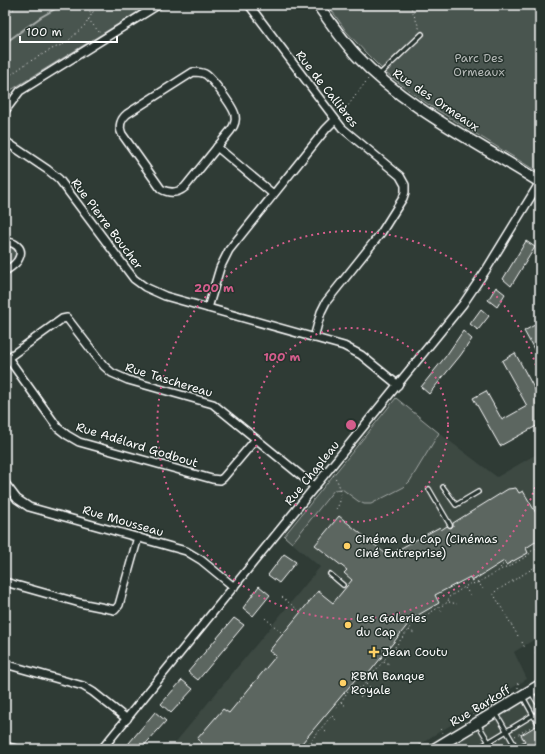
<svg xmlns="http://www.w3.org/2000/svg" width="545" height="754" font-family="'Shantell Sans',sans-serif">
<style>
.built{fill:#3c4842}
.green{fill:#4a544f;stroke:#a4aaa7}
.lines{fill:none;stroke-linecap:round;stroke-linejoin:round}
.stream{stroke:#a9afac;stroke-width:2}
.building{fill:#5b6661;stroke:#fff}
.lane-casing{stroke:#fff;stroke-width:6}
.street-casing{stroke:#fff;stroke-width:10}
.secondary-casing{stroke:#fff;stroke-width:13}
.path{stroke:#fff;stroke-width:1;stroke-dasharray:1 3;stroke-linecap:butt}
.lane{stroke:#26332d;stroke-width:3.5}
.street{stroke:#26332d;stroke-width:7}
.secondary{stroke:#26332d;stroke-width:10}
.ring{fill:none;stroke:#d45d8c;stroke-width:2;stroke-dasharray:2 4}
.poi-dot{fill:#ffd166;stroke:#26332d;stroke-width:1.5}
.labels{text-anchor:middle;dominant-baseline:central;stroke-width:3;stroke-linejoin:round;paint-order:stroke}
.park-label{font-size:12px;fill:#b7bbb9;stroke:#26332d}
.street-label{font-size:12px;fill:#fff;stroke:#26332d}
.poi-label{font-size:12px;fill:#fff;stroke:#26332d;text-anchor:start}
.centre{fill:#d45d8c;stroke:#26332d;stroke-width:2}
.ring-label{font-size:12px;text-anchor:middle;font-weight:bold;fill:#d45d8c;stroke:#26332d;stroke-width:3;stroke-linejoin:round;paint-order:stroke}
</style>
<rect width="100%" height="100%" fill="#2f3b35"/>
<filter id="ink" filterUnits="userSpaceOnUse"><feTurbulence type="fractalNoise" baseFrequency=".025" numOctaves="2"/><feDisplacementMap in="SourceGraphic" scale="8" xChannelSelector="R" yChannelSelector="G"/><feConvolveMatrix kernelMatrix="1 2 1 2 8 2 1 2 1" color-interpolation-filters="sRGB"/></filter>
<g filter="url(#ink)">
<g class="built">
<polygon points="439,433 497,477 540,452 540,636 514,652 527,679 431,737 415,749 170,749 320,567 292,543 334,490 342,489 359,501 364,504 371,504 404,487 410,481"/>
<polygon points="540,692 540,749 447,749 455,744"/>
</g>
<g class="green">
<polygon points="5,5 149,5 11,90 5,100"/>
<polygon points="328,5 540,5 540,168 538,172 429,105 387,74 366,53 346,31"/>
<path d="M9,246L15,250C18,259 11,262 5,266V247Z"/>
<polygon points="396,398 439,433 410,481 404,487 371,504 364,504 358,501 342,489 334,490 292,543 284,536"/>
</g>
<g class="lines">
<polyline class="stream" points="5,43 41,17 62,5"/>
</g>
<g class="building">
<polygon points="526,241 535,247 511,286 503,279"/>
<polygon points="496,287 505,294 497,307 488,300"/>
<polygon points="481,309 489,316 478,330 470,324"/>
<polygon points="540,322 540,360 524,331"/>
<polygon points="463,331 472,339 460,356 429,394 421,387 446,356"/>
<polygon points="515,353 540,399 540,424 500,446 473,398 486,391 502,420 527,406 502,361"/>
<polygon points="516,488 519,493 523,491 536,513 540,511 540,539 526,548 528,553 506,565 504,561 472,581 470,577 435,595 439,603 413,618 365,678 360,674 354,681 297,749 197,749 202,743 197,739 223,709 229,713 276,656 269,651 318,591 333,603 352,580 344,573 347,570 315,545 339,516 386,554 389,553 390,554 440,527 441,530 447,526 451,528 453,526 453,523 508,489"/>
<polygon points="284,554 296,562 279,583 268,575"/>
<polygon points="259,586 270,595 253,616 243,608"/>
<polygon points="234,618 244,625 198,680 188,672"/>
<polygon points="182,680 193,689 171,713 161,704"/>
<polygon points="155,712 166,721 141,749 124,749"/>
<polygon points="536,726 540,732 540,744 532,749 525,749 521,743 525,741 521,735"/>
</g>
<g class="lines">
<g class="lane-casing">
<g id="lane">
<polyline points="379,75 422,34"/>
<polyline points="443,487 456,505 478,492"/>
<polyline points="429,489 450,525"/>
<polyline points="330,574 343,585"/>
<polyline points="531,692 540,707"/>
<polyline points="496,713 517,749"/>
<polyline points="533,715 540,726"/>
<polyline points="478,724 493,749"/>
<polyline points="477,749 533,715 523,697"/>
</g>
</g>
<g class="street-casing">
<g id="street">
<polyline points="249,5 342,128 400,176 405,185 405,192 403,198 381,233 326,302 321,312 314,338"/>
<path d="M193,72C197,72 201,72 205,74C212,78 234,108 235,115C236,120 234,126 231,130L185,187C178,193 170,194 161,189L122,134C118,126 121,119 127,114Z"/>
<polyline points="5,111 20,91 158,5"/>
<polyline points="5,141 48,170 59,179 134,279 145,287 165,296 344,346 361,355 398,385"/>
<polyline points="217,147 273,194"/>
<path d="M5,243C14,241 24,248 19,258C17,264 10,268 5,271"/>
<polyline points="208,308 220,268 229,250 326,129 335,120"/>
<polyline points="8,358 58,428 67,435 79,442 212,479 220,480 223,478 256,439"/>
<polyline points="5,360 62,319 67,318 104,366 112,373 128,380 213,404 315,487"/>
<polyline points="5,483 17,499 29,507 186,551 201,560 234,587"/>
<polyline points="5,582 80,603 115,610 119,605 138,537"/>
<polyline points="5,664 83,686 93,692 127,719"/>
<polyline points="5,746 16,749"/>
<polyline points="102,749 463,304 486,270 540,182"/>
</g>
</g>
<g class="secondary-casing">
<g id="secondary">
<path d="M318,5C330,22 342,40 357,56C405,108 480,144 540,182"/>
<polyline points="434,749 540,685"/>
</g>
</g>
<g class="path">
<polyline points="85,5 91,13"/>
<polyline points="410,5 420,30"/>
<polyline points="5,12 8,16"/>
<polyline points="5,19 15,8 15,5"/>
<polyline points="88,19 100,33"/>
<polyline points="5,79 27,63 52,49 66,43 86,24 97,5"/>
<polyline points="341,115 368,79"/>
<path d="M333,475C341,484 344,499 336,509"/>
<polyline points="501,568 500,567 505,563"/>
<polyline points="478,582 483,589"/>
<polyline points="465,588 471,596"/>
<polyline points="282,597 298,610"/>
<polyline points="449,602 457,604"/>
<polyline points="439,607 442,612"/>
<polyline points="425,616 428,621"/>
<polyline points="265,618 281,632"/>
<polyline points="409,630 414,633"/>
<polyline points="518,636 493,593 540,564"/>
<polyline points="522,642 525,648"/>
<polyline points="395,648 399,651"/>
<polyline points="535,653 540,650"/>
<polyline points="384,661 389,664"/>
<polyline points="374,674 378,677"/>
<polyline points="366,684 370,687"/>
<polyline points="360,688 361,697"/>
<polyline points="518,688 518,683"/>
<polyline points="504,692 505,695"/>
<polyline points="341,702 347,707"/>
<polyline points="487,702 491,704"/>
<polyline points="472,711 474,715"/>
<polyline points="332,716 336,720"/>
<polyline points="457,720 459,723"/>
<polyline points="322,729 326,732"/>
<polyline points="441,729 443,733"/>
<polyline points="520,734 524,741"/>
<polyline points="515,736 533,726"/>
<polyline points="311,742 316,746"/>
<polyline points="420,744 421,746"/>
<polyline points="304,749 333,714 348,691 353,688 361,688 363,686 416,621 448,602 449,597 471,583 475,584 502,569 506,568 529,555 530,552 540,546"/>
</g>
<use href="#lane" class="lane"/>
<use href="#street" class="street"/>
<use href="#secondary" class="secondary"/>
</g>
</g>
<g class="ring">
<circle cx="351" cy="425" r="97"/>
<path d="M540 470A194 194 0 1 1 540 380"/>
</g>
<g class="poi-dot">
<circle cx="347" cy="546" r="4"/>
<circle cx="348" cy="625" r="4"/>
<path d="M372 646h4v4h4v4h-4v4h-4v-4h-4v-4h4z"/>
<circle cx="343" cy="683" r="4"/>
</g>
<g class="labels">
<g class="park-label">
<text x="479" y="58">Parc Des<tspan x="479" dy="14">Ormeaux</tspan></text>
</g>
<g class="street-label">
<text transform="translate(327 89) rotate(52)">Rue de Callières</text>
<text transform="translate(436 100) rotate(34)">Rue des Ormeaux</text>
<text transform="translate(107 224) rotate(53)">Rue Pierre Boucher</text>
<text transform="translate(169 380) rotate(17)">Rue Taschereau</text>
<text transform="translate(137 445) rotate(17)">Rue Adélard Godbout</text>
<text transform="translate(312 473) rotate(-51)">Rue Chapleau</text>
<text transform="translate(123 521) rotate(16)">Rue Mousseau</text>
<text transform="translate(480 706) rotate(-31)">Rue Barkoff</text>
</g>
<g class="poi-label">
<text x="355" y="539">Cinéma du Cap (Cinémas<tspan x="355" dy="14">Ciné Entreprise)</tspan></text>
<text x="356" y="618">Les Galeries<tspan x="356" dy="14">du Cap</tspan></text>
<text x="382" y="652">Jean Coutu</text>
<text x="351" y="676">RBM Banque<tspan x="351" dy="14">Royale</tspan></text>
</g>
</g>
<circle cx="351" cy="425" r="6" class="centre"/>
<g class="ring-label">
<text x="214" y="292">200 m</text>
<text x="282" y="361">100 m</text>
</g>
<rect width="545" height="754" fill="none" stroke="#26332d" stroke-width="20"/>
<rect x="10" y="10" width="525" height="734" fill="none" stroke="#fff" stroke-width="1.5" filter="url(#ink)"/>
<path d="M20 36v6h97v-6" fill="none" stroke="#ffffff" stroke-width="2"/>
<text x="26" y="36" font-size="12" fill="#ffffff" stroke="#26332d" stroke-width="3" paint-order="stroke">100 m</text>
</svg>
